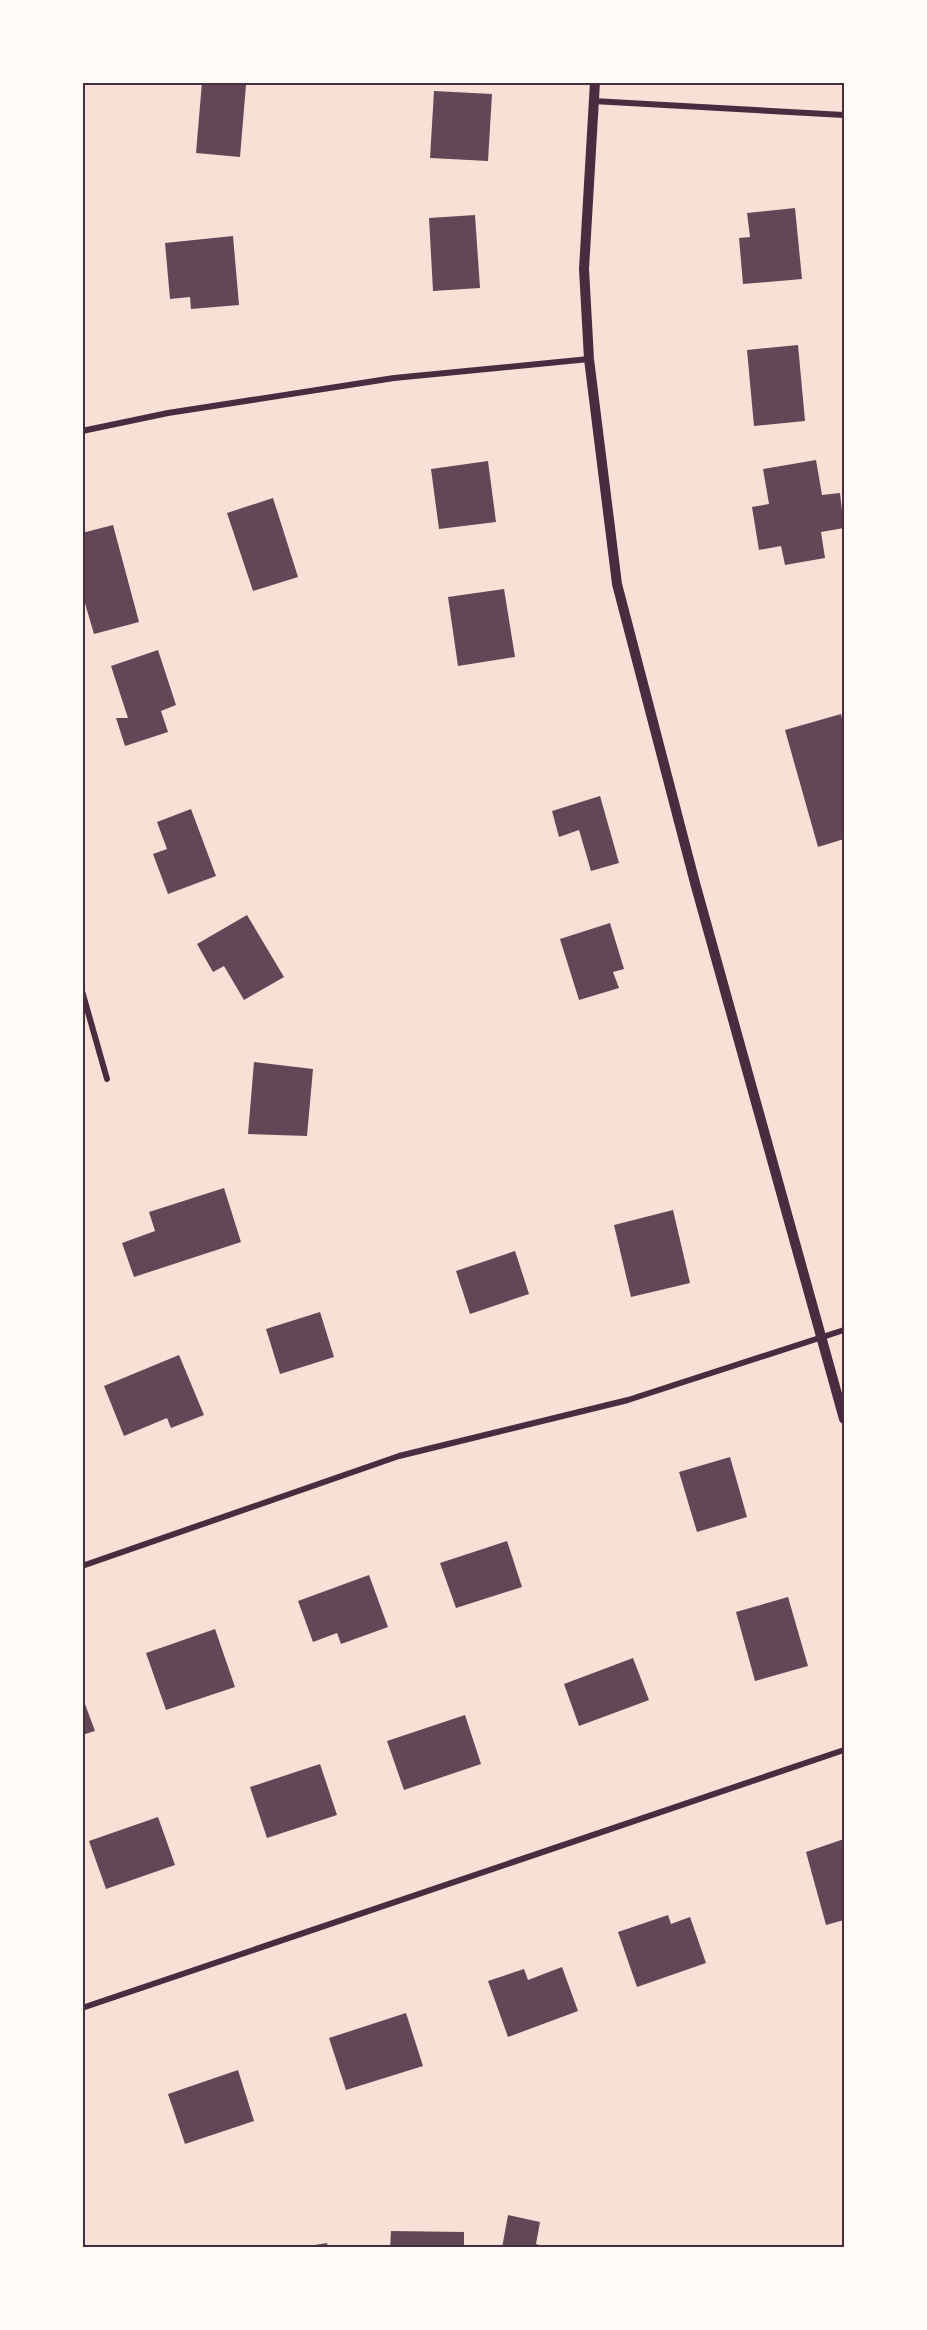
<svg xmlns="http://www.w3.org/2000/svg" width="927" height="2330" font-family="'Playfair Display',serif">
<style>
.building{fill:#644757}
.lines{fill:none;stroke-linecap:round;stroke-linejoin:round}
.minor{stroke:#4a2c40;stroke-width:6}
.tertiary{stroke:#4a2c40;stroke-width:10}
.neatline{fill:none;stroke:#4a2c40;stroke-width:2}
</style>
<rect width="100%" height="100%" fill="#f7e1d7"/>
<g class="building">
<polygon points="202,82 246,85 240,157 196,153"/>
<polygon points="434,91 492,94 488,161 430,158"/>
<polygon points="795,208 802,279 743,284 739,238 750,237 747,213"/>
<polygon points="475,215 480,288 433,291 429,218"/>
<polygon points="233,236 239,305 191,309 190,297 170,299 165,243"/>
<polygon points="798,345 805,421 754,426 747,350"/>
<polygon points="816,460 822,495 840,493 844,528 821,532 825,558 785,565 781,546 759,550 752,507 769,504 763,469"/>
<polygon points="488,461 496,522 439,529 431,469"/>
<polygon points="273,498 298,577 253,591 227,513"/>
<polygon points="113,525 139,622 94,634 82,593 82,533"/>
<polygon points="504,589 515,657 458,666 448,597"/>
<polygon points="158,650 176,705 161,711 168,732 125,746 116,718 128,718 111,666"/>
<polygon points="841,714 844,727 844,839 818,847 785,730"/>
<polygon points="600,796 619,863 591,871 579,830 559,837 552,811"/>
<polygon points="191,809 216,876 168,894 153,854 167,849 157,822"/>
<polygon points="247,915 284,977 244,1000 224,966 213,972 197,944"/>
<polygon points="610,923 624,969 613,972 619,988 579,1000 560,939"/>
<polygon points="254,1062 313,1069 307,1136 248,1134"/>
<polygon points="224,1188 241,1242 134,1277 122,1243 155,1231 149,1212"/>
<polygon points="673,1210 690,1283 631,1297 614,1225"/>
<polygon points="515,1251 529,1294 470,1314 456,1271"/>
<polygon points="320,1312 334,1357 280,1374 266,1329"/>
<polygon points="179,1355 204,1415 171,1428 167,1418 124,1436 104,1386"/>
<polygon points="730,1457 747,1517 697,1532 679,1472"/>
<polygon points="507,1541 522,1587 456,1608 440,1563"/>
<polygon points="369,1575 388,1627 341,1644 337,1633 313,1642 298,1601"/>
<polygon points="788,1597 808,1666 755,1681 736,1612"/>
<polygon points="215,1629 235,1687 166,1710 146,1653"/>
<polygon points="633,1658 649,1700 579,1726 564,1684"/>
<polygon points="82,1696 95,1731 82,1735"/>
<polygon points="465,1715 481,1764 404,1790 387,1741"/>
<polygon points="320,1764 337,1815 267,1838 250,1787"/>
<polygon points="158,1817 175,1865 106,1889 89,1841"/>
<polygon points="844,1839 844,1920 826,1925 806,1852"/>
<polygon points="668,1915 671,1924 690,1917 706,1963 637,1987 618,1932"/>
<polygon points="562,1967 578,2011 508,2037 488,1981 524,1969 528,1980"/>
<polygon points="406,2013 423,2066 346,2090 329,2038"/>
<polygon points="238,2070 254,2121 185,2144 168,2094"/>
<polygon points="508,2215 540,2222 536,2244 550,2248 502,2248"/>
<polygon points="391,2231 464,2232 464,2248 390,2248"/>
<polygon points="327,2243 328,2248 308,2248 308,2246"/>
</g>
<g class="lines">
<g class="minor">
<polyline points="593,101 844,115"/>
<polyline points="82,431 168,413 394,378 589,359"/>
<polyline points="82,991 107,1079"/>
<polyline points="82,1566 399,1456 628,1400 844,1330"/>
<polyline points="82,2008 844,1750"/>
</g>
<polyline class="tertiary" points="595,82 584,269 589,359 617,584 695,883 844,1419"/>
</g>
<rect width="927" height="2330" fill="none" stroke="#fffaf5" stroke-width="168"/>
<rect x="84" y="84" width="759" height="2162" class="neatline"/>
</svg>
